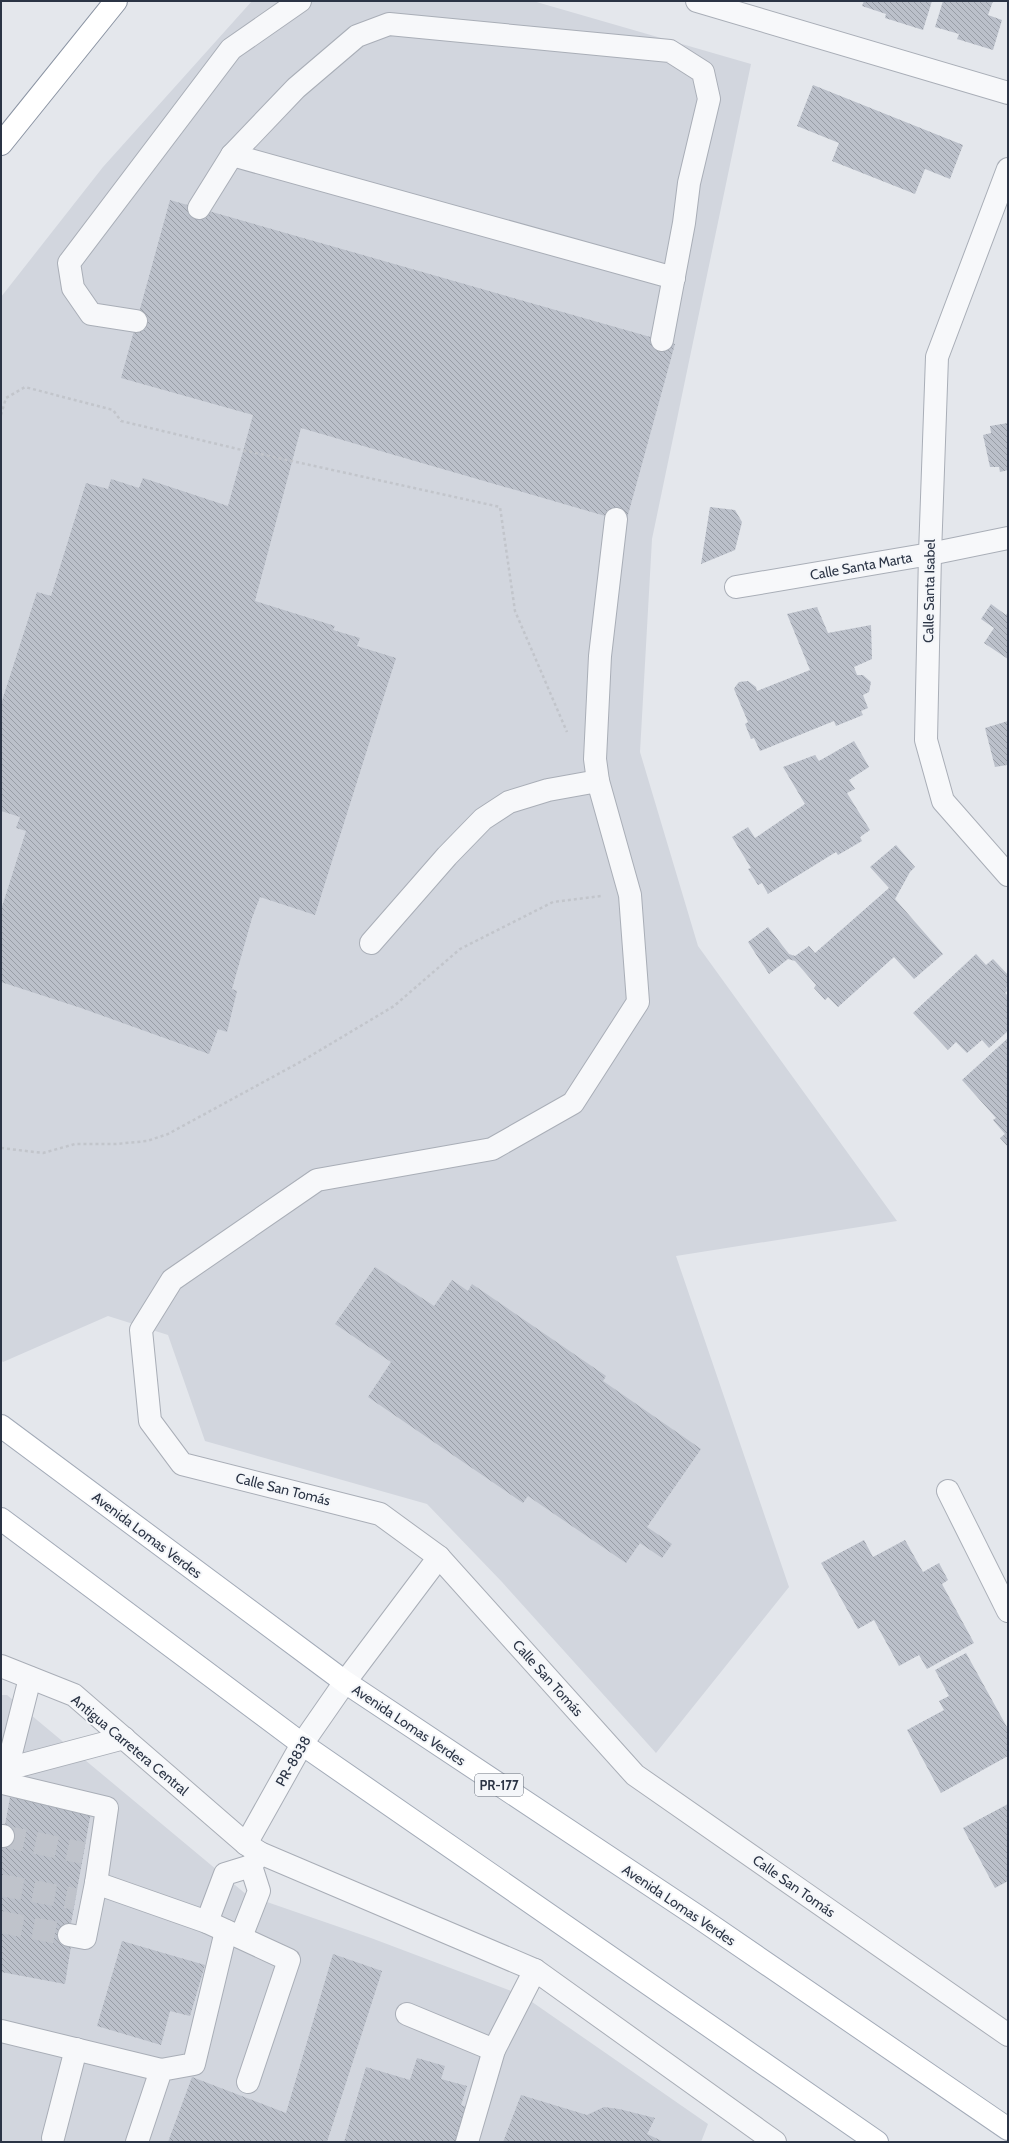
<svg xmlns="http://www.w3.org/2000/svg" width="1009" height="2143" font-family="Cabin,sans-serif">
<style>
.built{fill:#d2d6de}
.building{fill:url(#building-back-hatch)}
.lines{fill:none;stroke-linecap:round;stroke-linejoin:round}
.minor-tunnel{stroke:#bfc3cb;stroke-width:22;stroke-dasharray:22 11;stroke-linecap:butt}
.minor-casing{stroke:#a9aeb7;stroke-width:24}
.major-casing{stroke:#a3abb8;stroke-width:24}
.highway-casing{stroke:#8b94a3;stroke-width:24}
.path{stroke:#c2c5cb;stroke-width:2.5;stroke-dasharray:3 3;stroke-linecap:butt}
.minor{stroke:#f7f8fa;stroke-width:22}
.major{stroke:#fff;stroke-width:22}
.highway{stroke:#fff;stroke-width:22}
.labels{text-anchor:middle;dominant-baseline:central;stroke-width:4;stroke-linejoin:round;paint-order:stroke}
.shield{fill:#f4f6f9;stroke:#676e7b;stroke-width:1}
.shield-label{font-size:13px;font-weight:bold;fill:#2b3445}
.street-label{font-size:14px;fill:#2b3445;stroke:#f4f6f9}
</style>
<defs>
<pattern id="building-back-hatch" width="6" height="6" patternUnits="userSpaceOnUse"><rect width="6" height="6" fill="#bbc0ca"/><path d="M-1 5l2 2M0 0l6 6M5-1l2 2" fill="none" stroke="#989da6"/></pattern>
</defs>
<rect width="100%" height="100%" fill="#e4e7ec"/>
<g class="built">
<polygon points="252,1 533,1 751,64 652,539 640,752 698,946 897,1221 676,1256 789,1587 656,1753 502,1582 427,1504 205,1441 168,1335 108,1316 3,1362 1,1360 1,297 103,167"/>
<polygon points="1,1695 7,1695 247,1895 371,1938 522,1995 708,2124 701,2142 1,2142"/>
</g>
<g class="building">
<polygon points="864,1 932,1 923,30 885,18 886,14 862,6"/>
<polygon points="943,1 993,1 988,15 1002,20 993,50 957,39 959,34 935,27"/>
<polygon points="813,85 963,145 950,179 925,169 915,194 832,161 839,143 797,126"/>
<polygon points="170,200 675,344 626,522 301,428 255,601 335,626 333,630 360,638 357,646 396,658 315,915 260,897 252,918 232,989 237,991 227,1032 218,1029 209,1054 81,1008 1,982 1,910 26,831 16,828 20,817 1,811 1,704 37,592 51,596 86,483 108,489 111,479 139,488 143,478 228,506 253,415 121,378"/>
<polygon points="1008,423 1008,470 1000,472 999,467 990,467 983,435 991,433 990,426"/>
<polygon points="710,507 735,510 742,522 735,550 701,564"/>
<polygon points="991,604 1006,615 1008,612 1008,659 984,643 994,628 981,619"/>
<polygon points="817,607 828,633 871,625 872,659 854,667 857,675 863,675 871,682 869,692 863,695 868,708 861,711 863,715 836,726 834,721 760,751 754,738 751,739 745,724 748,722 734,689 735,687 739,682 748,681 756,687 757,691 810,670 787,614"/>
<polygon points="1008,721 1008,768 1007,765 995,767 985,728"/>
<polygon points="854,741 869,767 849,780 855,789 847,793 870,830 860,837 862,841 838,855 836,852 768,894 762,883 758,885 748,869 751,868 732,837 748,827 755,838 805,804 783,767 815,755 819,761"/>
<polygon points="896,845 915,867 910,872 895,899 943,954 914,979 894,957 838,1007 828,997 825,1000 814,988 816,985 795,961 788,959 769,974 748,942 768,927 789,954 795,956 809,946 815,953 889,888 870,867"/>
<polygon points="976,954 986,965 993,959 1008,975 1008,986 1006,988 1008,990 1005,993 1008,996 1008,1031 989,1048 982,1040 967,1053 956,1042 948,1050 913,1013"/>
<polygon points="1008,1038 1008,1147 1000,1138 1005,1134 993,1120 996,1118 962,1080"/>
<polygon points="375,1267 434,1306 452,1280 468,1291 472,1284 606,1376 603,1381 701,1449 647,1527 672,1544 662,1558 640,1543 626,1563 528,1496 523,1503 368,1397 391,1362 335,1324"/>
<polygon points="864,1540 873,1557 905,1540 923,1572 939,1563 948,1580 942,1584 974,1643 927,1669 919,1655 899,1666 874,1620 858,1629 821,1563"/>
<polygon points="966,1653 1008,1729 1008,1756 941,1793 907,1730 944,1710 939,1701 949,1696 935,1670"/>
<polygon points="10,1797 91,1812 67,1946 71,1946 65,1984 1,1972 1,1848"/>
<polygon points="1008,1804 1008,1881 995,1888 963,1828"/>
<polygon points="122,1941 205,1965 190,2016 170,2011 161,2045 97,2026"/>
<polygon points="333,1954 382,1971 327,2142 168,2142 192,2077 286,2113"/>
<polygon points="417,2058 445,2066 441,2079 467,2086 461,2105 469,2108 459,2142 344,2142 366,2067 410,2080"/>
<polygon points="521,2095 587,2115 604,2107 619,2109 655,2118 647,2134 664,2142 503,2142"/>
</g>
<g class="lines">
<g class="minor-tunnel">
<polyline points="3,1836 83,1853"/>
<polyline points="1,1885 75,1899"/>
<polyline points="1,1922 69,1935"/>
</g>
<g class="minor-casing">
<g id="minor">
<polyline points="697,1 1008,93"/>
<polyline points="232,155 674,278"/>
<polyline points="1008,169 937,357 930,554 926,740 943,801 1008,875"/>
<polyline points="199,208 232,155 296,88 357,36 389,24 670,51 703,72 709,99 689,183 684,223 662,340"/>
<polyline points="136,321 91,314 73,288 69,263 231,49 300,1"/>
<polyline points="616,519 600,656 595,759 598,781 630,895 638,1002 573,1103 492,1149 317,1180 172,1280 141,1330 150,1421 182,1464 380,1514 439,1557 635,1775 1008,2035"/>
<polyline points="736,587 930,554 1008,538"/>
<polyline points="371,943 447,856 483,819 509,802 548,790 598,781"/>
<polyline points="948,1491 1008,1611"/>
<polyline points="1,1666 74,1695 246,1844 260,1853 535,1970 775,2142"/>
<polyline points="7,1769 124,1738"/>
<polyline points="4,1781 30,1678"/>
<polyline points="3,1783 107,1808 96,1883 85,1938 69,1935"/>
<polyline points="1,1836 3,1836"/>
<polyline points="246,1844 302,1744 345,1682 439,1557"/>
<polyline points="96,1883 207,1922 289,1960 248,2082"/>
<polyline points="207,1922 225,1874 251,1866 260,1853"/>
<polyline points="241,1937 259,1891 251,1866"/>
<polyline points="407,2014 494,2050"/>
<polyline points="1,2031 161,2070"/>
<polyline points="53,2138 76,2049"/>
<polyline points="137,2142 161,2070 194,2064 226,1931"/>
<polyline points="467,2142 494,2050 535,1970"/>
</g>
</g>
<g class="major-casing">
<g id="major">
<polyline points="1,1426 345,1682 697,1916 1008,2129"/>
<polyline points="1,1519 302,1744 877,2142"/>
</g>
</g>
<g class="highway-casing">
<polyline id="highway" points="1,144 116,1"/>
</g>
<g class="path">
<polyline points="1,415 6,398 25,387 113,410 121,421 242,450 500,507 515,611 567,732"/>
<polyline points="1,1148 43,1153 75,1144 116,1144 147,1141 168,1134 302,1061 394,1006 460,949 553,902 601,896"/>
</g>
<use href="#minor" class="minor"/>
<use href="#major" class="major"/>
<use href="#highway" class="highway"/>
</g>
<g class="labels">
<rect class="shield" x="475" y="1774" width="48" height="22" rx="3"/>
<g class="shield-label">
<text x="499" y="1785">PR-177</text>
</g>
<g class="street-label">
<text transform="translate(861 566) rotate(-10)">Calle Santa Marta</text>
<text transform="translate(929 591) rotate(-89)">Calle Santa Isabel</text>
<text transform="translate(283 1489) rotate(14)">Calle San Tomás</text>
<text transform="translate(147 1535) rotate(37)">Avenida Lomas Verdes</text>
<text transform="translate(548 1678) rotate(48)">Calle San Tomás</text>
<text transform="translate(409 1725) rotate(34)">Avenida Lomas Verdes</text>
<text transform="translate(130 1745) rotate(40)">Antigua Carretera Central</text>
<text transform="translate(293 1761) rotate(-60)">PR-8838</text>
<text transform="translate(794 1886) rotate(35)">Calle San Tomás</text>
<text transform="translate(679 1905) rotate(34)">Avenida Lomas Verdes</text>
</g>
</g>
<rect width="1009" height="2143" fill="none" stroke="#2b3445" stroke-width="4"/>
</svg>
